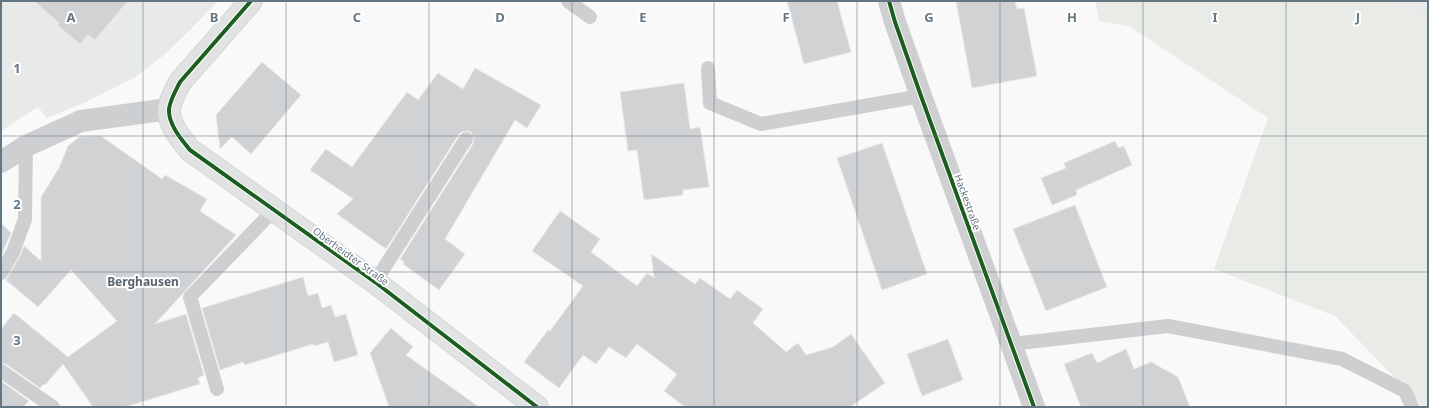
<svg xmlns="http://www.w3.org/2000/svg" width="1429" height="408" font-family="'Noto Sans',sans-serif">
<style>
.built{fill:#e8e9e9}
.green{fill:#e8ebe6}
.building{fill:#d0d2d3;stroke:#e8e8e8}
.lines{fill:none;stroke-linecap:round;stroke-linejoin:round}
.secondary-casing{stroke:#d5d6d7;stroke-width:24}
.lane{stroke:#cecfd0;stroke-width:14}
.street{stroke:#cecfd0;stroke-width:22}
.secondary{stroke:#e1e2e2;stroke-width:22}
.cycleway-casing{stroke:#fff;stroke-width:6}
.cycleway{stroke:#1b5e20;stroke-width:4}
.grid{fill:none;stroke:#657683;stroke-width:1;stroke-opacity:0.55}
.labels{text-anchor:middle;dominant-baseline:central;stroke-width:4;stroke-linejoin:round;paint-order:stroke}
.street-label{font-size:10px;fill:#657683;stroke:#fff}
.quarter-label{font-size:12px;font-weight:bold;fill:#57646e;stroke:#fff}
.grid-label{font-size:13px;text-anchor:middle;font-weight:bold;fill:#657683;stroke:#fff;stroke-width:4;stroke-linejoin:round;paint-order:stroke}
</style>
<rect width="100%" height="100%" fill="#f9f9f9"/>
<g class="built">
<polygon points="1,1 218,1 193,27 164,55 134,78 88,101 47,118 38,107 1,131"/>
<polygon points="1390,1 1428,1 1428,22"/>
</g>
<polygon class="green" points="1095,1 1390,1 1428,22 1428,407 1423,407 1335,316 1214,269 1268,118 1129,26 1099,21"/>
<g class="building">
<polygon points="34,1 128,1 95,40 88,35 80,44 57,25 59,23"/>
<polygon points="787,1 837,1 851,52 804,64"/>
<polygon points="956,1 1015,1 1017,9 1024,8 1037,76 972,88"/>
<polygon points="262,62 301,95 251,154 232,137 220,149 216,115"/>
<polygon points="475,68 541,105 527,128 515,120 445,239 465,254 439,290 403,264 404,262 400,259 473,144 474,139 471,132 466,131 462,132 459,134 386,249 337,214 353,199 310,170 326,149 352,167 407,92 418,100 438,73 463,89"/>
<polygon points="684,83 690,129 700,127 709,187 683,190 683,195 644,200 637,150 628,151 620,92"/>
<polygon points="101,136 162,179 165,175 207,199 200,211 236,235 155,324 186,314 204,375 198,378 200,384 125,407 93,407 63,364 45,385 44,384 40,388 6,364 1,363 1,329 14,313 68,357 117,321 71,270 38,307 6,280 20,256 24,246 41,261 41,197 59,168 68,146 79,137"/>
<polygon points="1115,141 1118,148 1124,146 1132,165 1076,190 1077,195 1052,205 1041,178 1066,168 1064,163"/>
<polygon points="882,143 927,274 882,290 837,158"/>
<polygon points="1075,205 1107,287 1046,311 1013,229"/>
<polygon points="560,211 600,239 591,252 637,286 647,273 654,278 651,254 695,284 700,278 730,299 737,290 763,309 753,323 786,352 798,343 806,355 833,347 851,334 885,383 850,407 685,407 664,391 677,374 637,344 626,358 609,347 596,364 583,355 559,388 524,362 548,330 550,331 583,286 532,251"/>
<polygon points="1,223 11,233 1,256"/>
<polygon points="303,277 308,296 318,293 322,308 331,305 335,317 346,314 358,355 334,362 328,342 314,346 313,344 245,365 243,362 220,370 202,308"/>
<polygon points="391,328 413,347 406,355 479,407 389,407 370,353"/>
<polygon points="948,339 963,380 922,396 907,354"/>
<polygon points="1126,349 1134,369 1151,362 1178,377 1190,407 1081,407 1064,364 1092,353 1097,363"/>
<polygon points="1,381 29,401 23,407 1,407"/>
</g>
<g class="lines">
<g class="secondary-casing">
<path id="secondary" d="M251,1L180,82C176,90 170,100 169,109C168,124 181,139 190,150L375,282L537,407"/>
</g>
<g class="lane">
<polyline points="568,1 590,17"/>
<polyline points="708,68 710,103 761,124 921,96"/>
<polyline points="1,273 13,252 25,219 26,146"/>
<polyline points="375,282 466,139"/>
<polyline points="1012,344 1168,326 1342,359 1405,391 1412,407"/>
<polyline points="1,371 53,407"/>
<polyline points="217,389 190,297 274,210"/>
</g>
<g class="street">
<polyline points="889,1 895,22 921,96 1034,407"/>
<polyline points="1,162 26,146 81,121 169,109"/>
</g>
<use href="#secondary" class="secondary"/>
<g class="cycleway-casing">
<g id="cycleway">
<path d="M251,1L180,82C176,90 170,100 169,109C168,124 181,139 190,150L375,282L537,407"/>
<polyline points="889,1 895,22 921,96 1034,407"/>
</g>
</g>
<use href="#cycleway" class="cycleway"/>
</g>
<path class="grid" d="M143,1V407M286,1V407M429,1V407M572,1V407M714,1V407M857,1V407M1000,1V407M1143,1V407M1286,1V407M1,136H1428M1,272H1428"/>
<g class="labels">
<g class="street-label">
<text transform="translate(968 202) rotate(70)">Hackestraße</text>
<text transform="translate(351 256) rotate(36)">Oberheidter Straße</text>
</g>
<g class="quarter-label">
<text x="143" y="281">Berghausen</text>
</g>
</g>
<g class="grid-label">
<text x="71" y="22">A</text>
<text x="214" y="22">B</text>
<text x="357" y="22">C</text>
<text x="500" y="22">D</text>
<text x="643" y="22">E</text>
<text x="786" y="22">F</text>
<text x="929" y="22">G</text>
<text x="1072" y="22">H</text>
<text x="1215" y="22">I</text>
<text x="1358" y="22">J</text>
<text x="17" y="73">1</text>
<text x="17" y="209">2</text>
<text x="17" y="345">3</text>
</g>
<rect width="1429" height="408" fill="none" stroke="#657683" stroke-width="4"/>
</svg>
